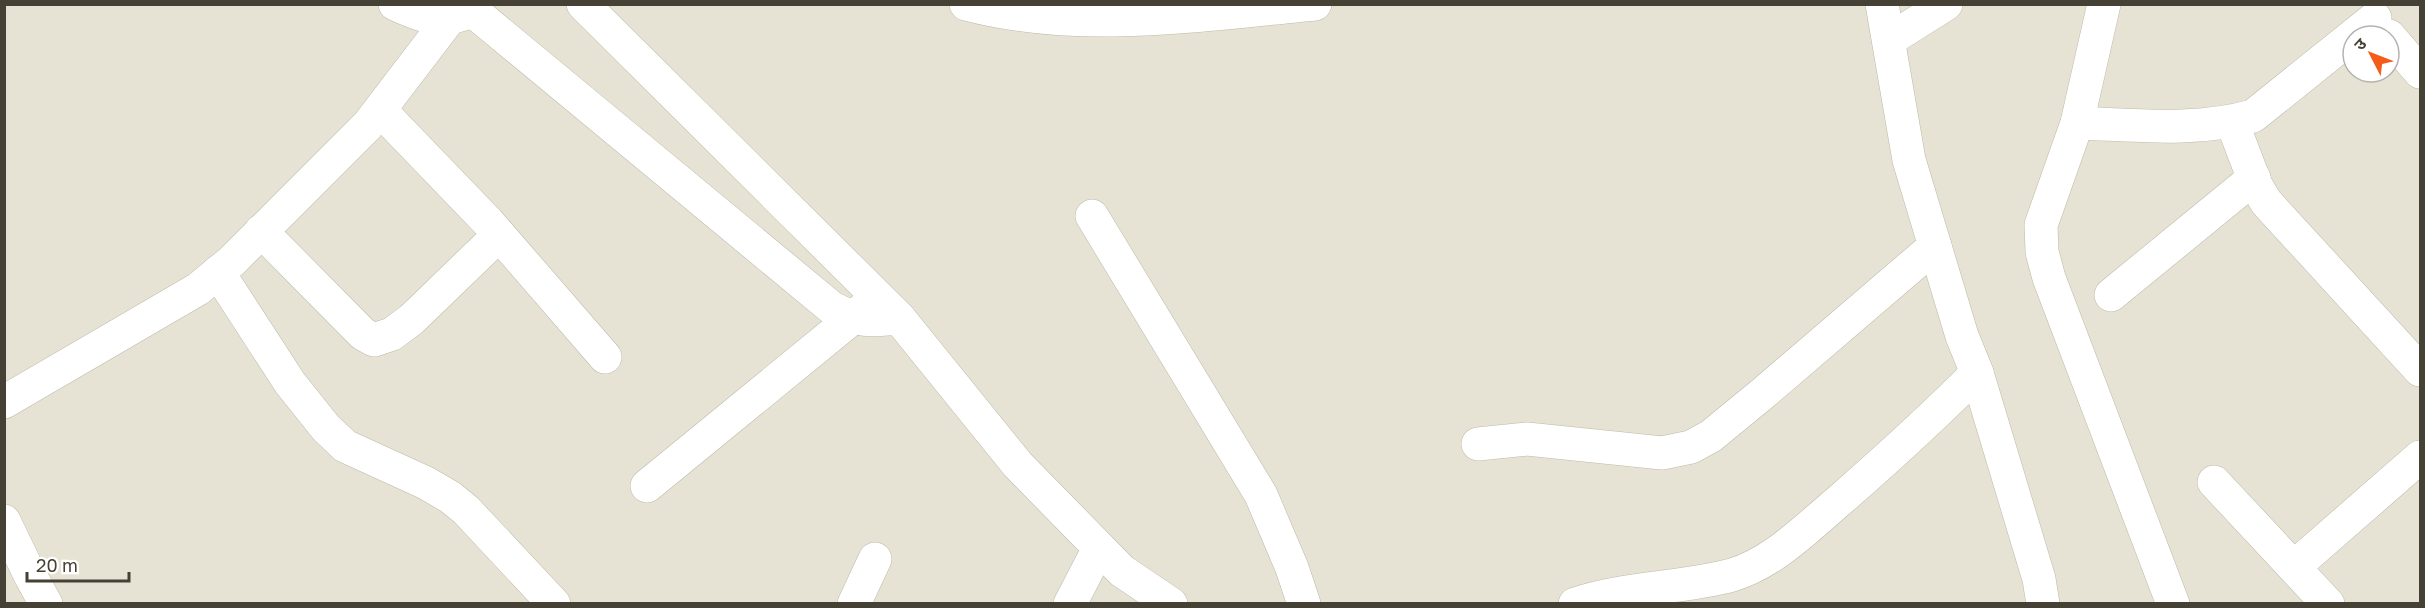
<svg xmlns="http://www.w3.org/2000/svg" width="2425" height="608" font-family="'Golos Text','Noto Sans Devanagari',sans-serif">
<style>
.residential{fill:#e6e3d4;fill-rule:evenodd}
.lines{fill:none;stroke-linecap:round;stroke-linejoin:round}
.minor-casing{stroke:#bebaa8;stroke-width:34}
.minor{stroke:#fff;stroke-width:33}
</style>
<rect width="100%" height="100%" fill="#f2f0e6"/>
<path class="residential" d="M5,5H2420V603H5ZM2353,36H2389V72H2353Z"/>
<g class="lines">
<g class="minor-casing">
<g id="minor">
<path d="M395,4C419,15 438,23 464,14"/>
<polyline points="583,4 899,318 1018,465 1122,571 1171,604"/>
<path d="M966,4C1080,34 1199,15 1315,4"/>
<polyline points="1882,4 1909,160 1962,336 1977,373 2039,579 2043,604"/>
<polyline points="2104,4 2077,123 2041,225 2042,252 2049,278 2173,604"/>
<path d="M473,11L832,308C859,322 869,321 899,318"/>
<polyline points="2389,36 2420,72"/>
<polyline points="1889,40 1946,4"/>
<polyline points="380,110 488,222 605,357"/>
<polyline points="2232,122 2256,185 2266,202 2420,370"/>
<path d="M2077,123C2136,125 2196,132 2253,116L2375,18"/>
<polyline points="1092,216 1261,495 1292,568 1304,604"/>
<polyline points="261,231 363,334 374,340 392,334 412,319 499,235"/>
<polyline points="218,272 290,383 326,428 345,446 426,483 450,497 466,510 554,604"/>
<polyline points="2111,295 2254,178"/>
<polyline points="4,402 198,289 232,261 368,125 449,19"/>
<polyline points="1478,444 1527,439 1662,453 1691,447 1711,436 1761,395 1935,246"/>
<polyline points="2214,482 2328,604"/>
<polyline points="647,486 867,306"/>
<polyline points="4,521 30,575 46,604"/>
<polyline points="2294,567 2420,457"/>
<polyline points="854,604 875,559"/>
<polyline points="1070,604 1099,548"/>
<path d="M1575,604C1625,587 1680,589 1732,575C1773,563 1808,527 1840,500C1887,459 1933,417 1977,373"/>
</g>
</g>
<use href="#minor" class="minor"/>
</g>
<rect width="2425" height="608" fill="none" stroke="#454135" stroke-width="12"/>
<g transform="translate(2371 54) rotate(312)"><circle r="28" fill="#ffffff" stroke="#b5b3ae" stroke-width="1.5"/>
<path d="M0-4.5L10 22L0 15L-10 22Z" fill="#f55c1a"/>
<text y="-9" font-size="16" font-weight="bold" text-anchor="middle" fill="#454135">उ</text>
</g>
<path d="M27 572v9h102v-9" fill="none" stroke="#454135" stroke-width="3"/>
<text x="36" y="572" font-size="18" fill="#454135" stroke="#ffffff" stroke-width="4.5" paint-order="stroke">20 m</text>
</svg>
